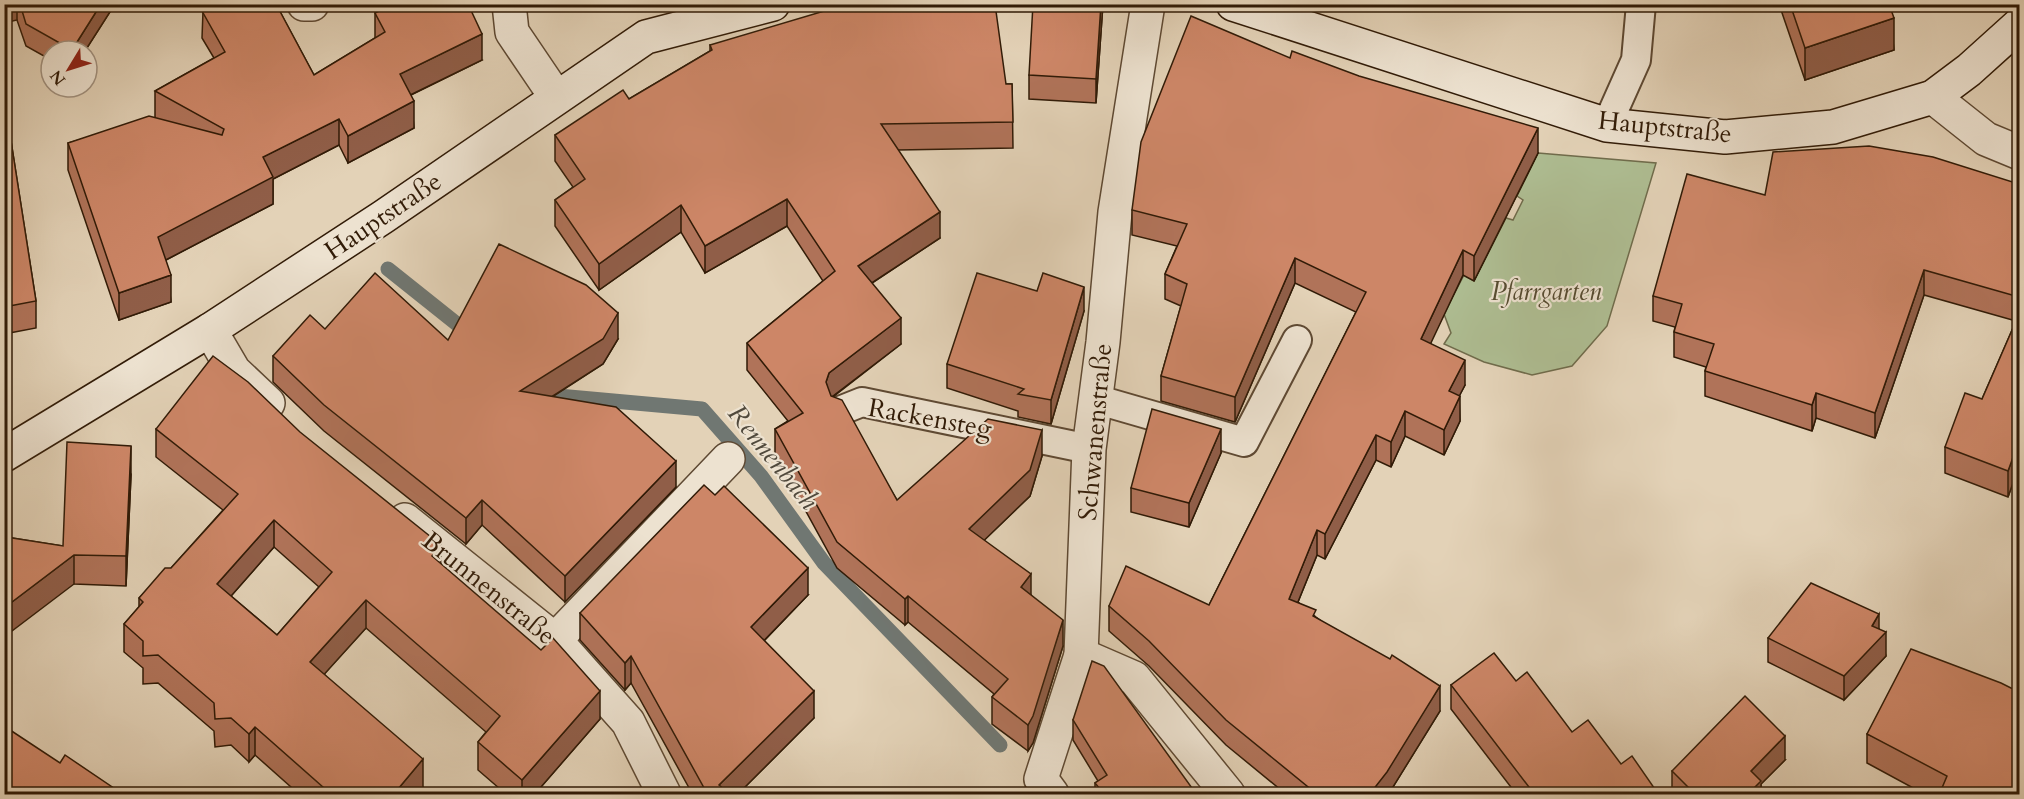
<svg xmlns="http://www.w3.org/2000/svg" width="2024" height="799" font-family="Cardo,serif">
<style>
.green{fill:#aebd92;stroke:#706c4c;stroke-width:1.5}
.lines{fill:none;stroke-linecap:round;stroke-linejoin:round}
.stream{stroke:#707772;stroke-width:15}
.lane-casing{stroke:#5e4933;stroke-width:32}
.street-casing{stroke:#5e4933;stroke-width:36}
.secondary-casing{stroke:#311b07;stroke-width:36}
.lane{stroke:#ede2d0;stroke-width:28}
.street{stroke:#ede2d0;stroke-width:33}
.secondary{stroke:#ede2d0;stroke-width:33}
.wall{fill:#b07359;stroke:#311b07;stroke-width:1.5;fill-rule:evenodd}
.shaded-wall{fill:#905e48;stroke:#311b07;stroke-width:1.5}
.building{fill:#cd8667;stroke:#311b07;stroke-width:1.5;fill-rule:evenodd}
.labels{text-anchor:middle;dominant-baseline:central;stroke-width:4.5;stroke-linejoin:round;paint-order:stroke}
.street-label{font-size:26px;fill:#311b07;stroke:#ede2d0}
.park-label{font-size:26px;font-style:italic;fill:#564c31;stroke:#ede2d0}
.water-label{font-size:27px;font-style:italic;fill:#50493c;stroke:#ede2d0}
</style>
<rect width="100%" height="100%" fill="#e3d2b7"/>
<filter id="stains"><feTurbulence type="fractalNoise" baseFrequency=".00333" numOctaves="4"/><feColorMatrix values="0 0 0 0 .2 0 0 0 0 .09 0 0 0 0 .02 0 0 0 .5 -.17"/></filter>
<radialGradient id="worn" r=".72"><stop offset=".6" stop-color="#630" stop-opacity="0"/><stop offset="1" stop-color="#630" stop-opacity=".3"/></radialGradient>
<polygon class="green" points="1538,153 1656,163 1607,326 1572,366 1532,375 1484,362 1444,344 1451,333 1444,314 1464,275 1474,281 1506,218 1513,220 1523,200 1517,196"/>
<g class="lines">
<g class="stream">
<polyline points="388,269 472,336"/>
<polyline points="539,388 547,395 702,409 761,476 824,563 1000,745"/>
</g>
<g class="lane-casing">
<g id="lane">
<polyline points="1607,125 1636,60 1641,4"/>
<polyline points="1095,399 1244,442 1297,340"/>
<polyline points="842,410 862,402 1089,449"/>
</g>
</g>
<g class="street-casing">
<g id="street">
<polyline points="304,4 312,4"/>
<polyline points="509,4 512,32 556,97"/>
<polyline points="1933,97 1986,139 2020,153"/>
<polyline points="210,330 234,371 268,403"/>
<polyline points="405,520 555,640 628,722 664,794"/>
<polyline points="555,640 728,459"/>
<polyline points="1081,655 1134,678 1228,794"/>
<polyline points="1052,794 1041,779 1081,655 1089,449 1103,342 1115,212 1148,4"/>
</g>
</g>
<g class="secondary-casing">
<g id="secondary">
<polyline points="1233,4 1607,125 1725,137 1833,127 1933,97 1969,70 2020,24"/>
<polyline points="4,455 210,330 383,217 646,37 773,4"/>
</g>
</g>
<use href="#lane" class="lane"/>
<use href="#street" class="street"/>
<use href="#secondary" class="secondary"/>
</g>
<g class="wall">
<polygon points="4,4 115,4 85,51 51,51 51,60 26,46 17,20"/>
<polygon points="197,4 280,4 277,6 314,75 375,38 375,13 482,60 411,95 414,128 348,163 339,145 273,179 273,204 166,260 171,302 119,320 68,170 68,143 155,118 155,91 214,58 202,38 203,11"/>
<polygon points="1103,4 1096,103 1029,99 1029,75"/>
<polygon points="1779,4 1889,4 1894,50 1805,80"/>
<polygon points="710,45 1006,84 1012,84 1013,148 898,150 940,238 872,283 901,344 833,397 897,500 1042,456 1030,496 984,540 1031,595 1063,646 1033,743 1028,751 992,724 992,697 994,694 908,622 905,625 837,568 775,455 775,429 788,421 747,370 747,343 823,281 787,226 705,273 681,232 599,290 555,226 555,200 573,187 555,161 555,135 629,99 710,51"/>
<polygon points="1290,58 1538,153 1474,281 1463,275 1430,343 1465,385 1459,396 1460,421 1444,455 1405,436 1391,467 1376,460 1325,559 1317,555 1298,602 1316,617 1440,711 1388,795 1287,795 1226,745 1149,666 1109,631 1109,606 1209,605 1356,312 1295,283 1235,422 1161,401 1161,376 1181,306 1165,299 1165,274 1177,246 1132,235 1132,210"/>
<polygon points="4,96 36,301 36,328 4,334"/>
<polygon points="2019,184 2019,466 2008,497 1945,473 1945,447 1982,399 2016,321 1924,295 1875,438 1816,418 1812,431 1705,396 1705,371 1706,367 1674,357 1674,332 1675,327 1653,321 1653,296 1765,195"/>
<polygon points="1084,311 1051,424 1018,417 1018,411 947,388 947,364"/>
<polygon points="325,329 448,340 618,339 603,364 552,397 676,487 565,602 482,525 466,544 324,431 273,382 273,356"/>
<path d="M156,429L441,564L600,719L534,795H507L478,770V742L486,732L366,628L324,674L423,787L417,795H300L255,755L249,762L231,745L215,747L214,731L158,683L143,684V668L124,652V624L139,607V598L171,568L223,510L156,457ZM274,547L319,587L277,635L231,596Z"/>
<polygon points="1221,453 1189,527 1131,512 1131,488"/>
<polygon points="131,475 126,586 74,584 6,537 63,546"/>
<polygon points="808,595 764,641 814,718 737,795 693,795 631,683 625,690 580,640 580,613"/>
<polygon points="1879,629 1886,656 1844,700 1768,662 1768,638"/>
<polygon points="1516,681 1572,732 1621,764 1659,795 1517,795 1451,709 1451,685"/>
<polygon points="1073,720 1197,795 1095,795 1095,783 1098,781 1073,740"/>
<polygon points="1867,734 2019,795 1926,795 1867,763"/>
<polygon points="1785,760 1761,784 1761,795 1672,795 1672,771"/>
</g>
<g class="shaded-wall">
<polygon points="4,4 17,4 17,20 4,23"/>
<polygon points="101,4 115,4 85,51 72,51 72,50"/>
<polygon points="1101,4 1103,4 1096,103 1096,79"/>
<polygon points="1894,18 1894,50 1805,80 1805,48"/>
<polygon points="482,34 482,60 400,100 400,74"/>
<polygon points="414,101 414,128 348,163 348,136"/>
<polygon points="339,119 339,145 273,179 273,204 158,264 158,237 263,157"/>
<polygon points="1538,128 1538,153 1474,281 1474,256"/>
<polygon points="787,199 787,226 705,273 705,246"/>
<polygon points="681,205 681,232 599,290 599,264"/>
<polygon points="940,212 940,238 858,292 858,266"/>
<polygon points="1463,250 1463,275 1421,364 1421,339"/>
<polygon points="1295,258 1295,283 1235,422 1235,397"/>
<polygon points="1924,270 1924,295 1875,438 1875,413"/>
<polygon points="171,275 171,302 119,320 119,293"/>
<polygon points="1084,287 1084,311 1051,424 1051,400"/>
<polygon points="618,313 618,339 603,364 520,417 520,391"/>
<polygon points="901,318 901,344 829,399 826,382 829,373"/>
<polygon points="1465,360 1465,385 1449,416 1449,391"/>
<polygon points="1816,393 1816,418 1812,431 1812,405"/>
<polygon points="1460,396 1460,421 1444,455 1444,430"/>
<polygon points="1405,411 1405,436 1391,467 1391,442"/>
<polygon points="1221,429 1221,453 1189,527 1189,503"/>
<polygon points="1042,430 1042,456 1030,496 969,555 969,529"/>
<polygon points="1376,435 1376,460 1325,559 1325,534"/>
<polygon points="2019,441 2019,466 2008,497 2008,471"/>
<polygon points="131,446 131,475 126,586 126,556"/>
<polygon points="676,461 676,487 565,602 565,576"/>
<polygon points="482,500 482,525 466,544 466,518"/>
<polygon points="274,520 274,547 217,612 217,584"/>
<polygon points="1317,530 1317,555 1289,624 1289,599"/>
<polygon points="441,545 441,573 432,556"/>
<polygon points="74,555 74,584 4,637 4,608"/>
<polygon points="808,568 808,595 751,654 751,627"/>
<polygon points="1031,574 1031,601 1021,587"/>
<polygon points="908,596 908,622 905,625 905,599"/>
<polygon points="366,600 366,628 310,690 310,662"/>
<polygon points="1879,614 1879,638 1886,632 1886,656 1844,700 1844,676"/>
<polygon points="1063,620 1063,646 1033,743 1028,751 1028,725"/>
<polygon points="631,656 631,683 625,690 625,663"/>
<polygon points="1440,686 1440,711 1388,795 1369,795"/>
<polygon points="600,691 600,719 534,795 522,795 522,780"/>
<polygon points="814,691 814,718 737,795 719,795 719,785"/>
<polygon points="255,727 255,755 249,762 249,734"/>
<polygon points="1785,736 1785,760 1761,784 1761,795 1747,795 1751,771"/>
<polygon points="423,759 423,787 417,795 393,795"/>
</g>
<g class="building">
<polygon points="20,4 101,4 72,50 26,24"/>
<polygon points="214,4 276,4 314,75 385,32 375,13 393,4 468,4 482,34 400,74 414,101 348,136 339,119 263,157 273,177 158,237 171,275 119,293 68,143 149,116 222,135 224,129 155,91 225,52 202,11"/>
<polygon points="847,4 995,4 1006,84 1012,84 1013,122 881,124 940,212 858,266 901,318 829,373 826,382 831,396 842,400 897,500 988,419 1042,430 1030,470 969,529 1031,574 1021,587 1063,620 1033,716 1028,725 992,697 1008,679 908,596 905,599 837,542 775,429 803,413 747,343 835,271 787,199 705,246 681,205 599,264 555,200 585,179 555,135 623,90 629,99 712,50 710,45 841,6"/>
<polygon points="1033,4 1101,4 1096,79 1029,75"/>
<polygon points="1790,4 1889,4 1894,18 1805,48"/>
<polygon points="1191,16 1290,58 1292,51 1359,76 1538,128 1474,256 1463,250 1421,339 1465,360 1449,391 1460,396 1444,430 1405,411 1391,442 1376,435 1325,534 1317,530 1289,599 1316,610 1313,616 1390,659 1392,655 1440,686 1387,772 1369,795 1318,795 1226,720 1149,641 1109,606 1126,566 1209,605 1366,292 1295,258 1235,397 1161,376 1187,284 1165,274 1187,224 1132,210 1141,142"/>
<polygon points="4,96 36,301 4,307"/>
<polygon points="1869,146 1933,157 2019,184 2019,297 1924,270 1875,413 1816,393 1812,405 1705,371 1714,344 1674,332 1682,304 1653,296 1687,174 1765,195 1773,152"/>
<polygon points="499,244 586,285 618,313 603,339 520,391 616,407 676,461 565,576 482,500 466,518 324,405 273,356 310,315 325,329 375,273 448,340"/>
<polygon points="977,273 1037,291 1043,273 1084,287 1051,400 1018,394 1024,389 947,364"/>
<polygon points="2019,314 2019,441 2008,471 1945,447 1965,393 1982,399"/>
<path d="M213,356L248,382L300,432L441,545L432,556L541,650L553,638L600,691L522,780L478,742L500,716L366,600L310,662L423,759L393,795H332L255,727L249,734L231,718L215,719L214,703L158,655L143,656V641L124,624L143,602L139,598L165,568H171L238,494L156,429ZM274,520L332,572L277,635L217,584Z"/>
<polygon points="1152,409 1221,429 1189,503 1131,488"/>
<polygon points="67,442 131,446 126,556 74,555 4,608 4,535 6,537 63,546"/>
<polygon points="704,485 715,495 724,486 808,568 751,627 814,691 719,785 731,795 708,795 631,656 625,663 580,613"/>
<polygon points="1811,583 1879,614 1872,626 1886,632 1844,676 1768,638"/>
<polygon points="1911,649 2001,683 2019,692 2019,795 1939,795 1947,776 1867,734"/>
<polygon points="1494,653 1516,681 1527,672 1572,732 1588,720 1621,764 1632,756 1659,795 1535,795 1451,685"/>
<polygon points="1092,661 1104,666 1197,795 1105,795 1095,783 1107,775 1073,720"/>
<polygon points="1745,696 1785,736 1751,771 1761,781 1747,795 1696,795 1672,771"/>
<polygon points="4,726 60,763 65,755 124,795 4,795"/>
</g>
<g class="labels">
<g class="street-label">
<text transform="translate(1665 127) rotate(6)">Hauptstraße</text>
<text transform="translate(383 216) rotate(-34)">Hauptstraße</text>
<text transform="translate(930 418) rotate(10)">Rackensteg</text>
<text transform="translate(1095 432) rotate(-85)">Schwanenstraße</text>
<text transform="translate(489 588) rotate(39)">Brunnenstraße</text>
</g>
<g class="park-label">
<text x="1546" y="291">Pfarrgarten</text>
</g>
<g class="water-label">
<text transform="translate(773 457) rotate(51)">Rennenbach</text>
</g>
</g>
<rect width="2024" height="799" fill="none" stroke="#e3d2b7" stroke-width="24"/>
<rect x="6" y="6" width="2012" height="787" fill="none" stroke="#311b07" stroke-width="3"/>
<rect x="12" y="12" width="2000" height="775" fill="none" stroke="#311b07" stroke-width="1.5"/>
<g transform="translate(69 69) rotate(232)"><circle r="28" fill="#ede2d0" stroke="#a29280" stroke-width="1.5"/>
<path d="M0-4.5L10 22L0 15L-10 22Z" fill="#8f2418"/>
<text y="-9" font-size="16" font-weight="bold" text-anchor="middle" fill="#311b07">N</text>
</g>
<rect width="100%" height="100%" filter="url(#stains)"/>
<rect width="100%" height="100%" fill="url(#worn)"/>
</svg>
